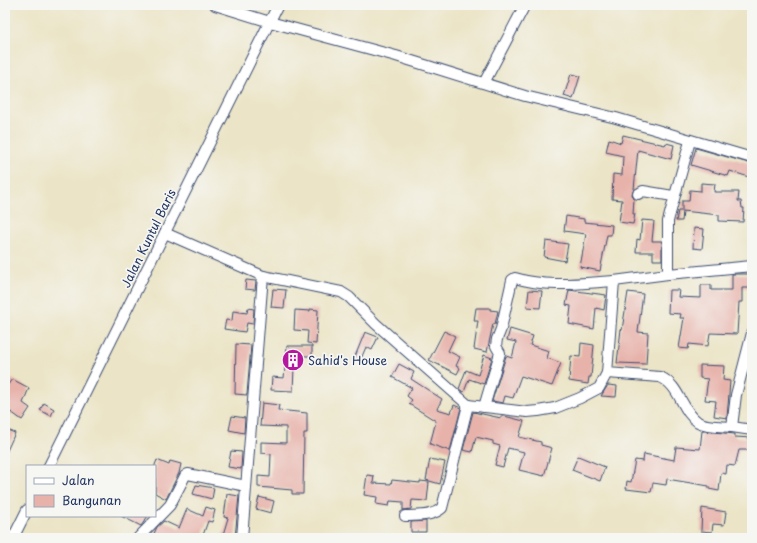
<svg xmlns="http://www.w3.org/2000/svg" width="757" height="543" font-family="'Playpen Sans',sans-serif">
<style>
.building{fill:#e7b2aa}
.lines{fill:none;stroke-linecap:round;stroke-linejoin:round}
.minor-casing{stroke:#3a4a6e;stroke-width:12}
.minor{stroke:#fff;stroke-width:10}
.labels{text-anchor:middle;dominant-baseline:central;stroke-width:3.5;stroke-linejoin:round;paint-order:stroke}
.street-label{font-size:12px;fill:#1b2f5e;stroke:#f6f6f2}
.poi-label{font-size:12px;fill:#1b2f5e;stroke:#f6f6f2;text-anchor:start}
</style>
<rect width="100%" height="100%" fill="#f6f6f2"/>
<filter id="ink" filterUnits="userSpaceOnUse"><feTurbulence type="fractalNoise" baseFrequency=".025" numOctaves="2"/><feDisplacementMap in="SourceGraphic" scale="8" xChannelSelector="R" yChannelSelector="G"/><feConvolveMatrix kernelMatrix="1 2 1 2 8 2 1 2 1" color-interpolation-filters="sRGB"/></filter>
<filter id="wash" filterUnits="userSpaceOnUse"><feTurbulence type="fractalNoise" baseFrequency=".012" numOctaves="4" result="noise"/><feDisplacementMap in="SourceGraphic" scale="16" xChannelSelector="R" yChannelSelector="G"/><feGaussianBlur stdDeviation="0.9" result="paint"/><feColorMatrix in="noise" values="0 0 0 0 0 0 0 0 0 0 0 0 0 0 0 0 0 1.4 0 .05"/><feComposite in="paint" operator="in"/></filter>
<g filter="url(#wash)">
<rect width="100%" height="100%" fill="#ebe4c6"/>
<g id="blocks">
<g class="building">
<polygon points="571,74 580,76 573,99 564,96"/>
<polygon points="623,135 665,145 666,143 674,145 671,159 638,150 634,189 632,194 634,199 633,214 635,214 633,224 619,222 622,200 612,199 613,174 622,175 623,156 606,152 609,139 621,143"/>
<polygon points="696,148 752,164 752,178 730,171 728,176 691,165"/>
<polygon points="701,183 715,184 714,192 739,192 738,201 741,201 742,208 744,208 743,222 719,221 719,215 683,211 682,221 676,221 678,211 682,211 682,201 689,201 690,190 701,191"/>
<polygon points="566,216 584,219 584,222 612,225 611,235 607,235 600,271 580,267 586,234 564,231"/>
<polygon points="642,220 654,221 652,241 662,241 662,260 653,260 653,252 636,252 637,239 640,240"/>
<polygon points="694,228 704,229 702,249 693,248"/>
<polygon points="546,241 568,244 565,261 544,257"/>
<polygon points="732,274 751,274 751,288 742,288 742,302 739,302 737,334 710,333 708,346 689,344 688,349 679,348 684,318 680,318 681,314 668,313 669,290 679,290 678,297 701,298 701,285 711,285 711,290 732,290"/>
<polygon points="246,280 256,281 255,290 245,289"/>
<polygon points="273,289 286,290 284,308 271,307"/>
<polygon points="529,290 542,291 540,308 527,307"/>
<polygon points="569,290 606,295 604,310 596,308 594,329 569,324 571,306 566,305"/>
<polygon points="628,292 643,294 638,332 648,333 646,364 617,363 621,329 622,330"/>
<polygon points="248,308 254,309 253,324 247,323 245,332 224,329 226,320 232,321 233,311 247,313"/>
<polygon points="476,308 490,308 490,310 498,311 495,324 493,324 487,352 474,349 478,321 474,321"/>
<polygon points="310,309 318,310 316,344 307,343 308,331 294,330 295,310 310,311"/>
<polygon points="510,329 533,336 530,345 549,351 547,358 561,363 552,386 521,376 513,398 505,396 503,403 492,401 506,356 512,358 516,342 507,340"/>
<polygon points="444,331 455,336 448,351 460,357 456,366 460,368 457,374 429,360"/>
<polygon points="365,332 378,337 372,350 366,347 360,361 354,359"/>
<polygon points="581,343 594,345 591,377 589,377 588,384 569,381 571,356 580,357"/>
<polygon points="236,344 251,345 247,395 235,394"/>
<polygon points="287,346 312,346 312,356 302,356 301,368 294,368 293,391 271,390 272,377 284,378"/>
<polygon points="484,355 492,358 484,384 469,379 464,392 462,391 459,389 466,370 478,375"/>
<polygon points="399,364 414,372 411,379 442,399 437,409 451,413 454,405 461,408 450,451 430,444 436,421 409,404 412,400 407,396 412,388 392,377"/>
<polygon points="700,365 724,366 723,380 730,381 727,418 714,416 716,401 705,400 708,379 700,378"/>
<polygon points="12,379 29,388 23,403 30,408 22,420 11,412 5,425 5,389"/>
<polygon points="608,385 617,386 616,397 601,396"/>
<polygon points="44,403 54,409 51,416 40,410"/>
<polygon points="262,403 279,405 278,410 307,413 307,433 304,433 303,494 292,494 292,490 258,487 258,476 270,477 271,454 261,453 261,442 286,443 286,427 260,426"/>
<polygon points="473,412 501,418 501,416 504,416 524,421 519,437 541,442 541,445 552,448 544,476 519,470 524,452 508,448 503,467 495,465 500,446 493,444 493,441 476,437 472,452 463,450"/>
<polygon points="232,416 245,418 244,433 229,430"/>
<polygon points="5,429 15,433 5,455"/>
<polygon points="702,431 735,434 735,437 752,438 752,450 739,450 735,466 727,465 726,474 721,473 719,491 709,489 709,486 667,479 666,485 653,483 651,492 626,489 627,481 631,482 635,460 643,461 644,454 674,460 676,447 700,449"/>
<polygon points="231,451 242,452 241,469 228,467"/>
<polygon points="578,456 605,467 600,481 572,470"/>
<polygon points="430,459 445,462 440,484 426,480"/>
<polygon points="157,460 169,465 170,461 181,464 179,473 166,499 155,493 155,465"/>
<polygon points="367,475 374,476 373,483 391,484 392,480 420,483 420,481 429,482 427,501 412,500 411,509 403,510 403,502 390,501 389,506 376,504 377,497 364,495"/>
<polygon points="196,485 214,488 212,499 193,494"/>
<polygon points="227,494 239,496 235,538 222,538 228,518 224,517"/>
<polygon points="259,497 274,501 271,513 256,509"/>
<polygon points="206,507 215,510 212,522 208,521 202,538 152,538 157,527 164,521 179,528 187,509 203,516"/>
<polygon points="702,508 726,512 724,525 713,524 712,532 701,531"/>
<polygon points="121,516 148,516 141,526"/>
<polygon points="426,521 426,532 411,532 411,522"/>
</g>
</g>
</g>
<g filter="url(#ink)">
<use href="#blocks" fill-opacity="0" stroke="#3a4a6e" stroke-width="1"/>
<g class="lines">
<g class="minor-casing">
<g id="minor">
<polyline points="215,5 270,22 396,56 525,96 616,118 752,158"/>
<polyline points="484,83 525,5"/>
<polyline points="638,194 643,191 673,196"/>
<polyline points="165,233 263,276 341,292 349,297 376,324 468,405 527,412 538,411 555,408 580,398 599,388 607,373 614,281 668,274 752,266"/>
<polyline points="668,274 668,221 690,141"/>
<polyline points="752,333 736,395 732,427 752,430"/>
<path d="M607,373L660,377C680,385 681,411 698,422C707,427 722,426 732,427"/>
<path d="M484,407L500,353L496,346L497,339L501,329L512,280L515,278C548,288 581,283 614,281"/>
<polyline points="49,466 278,5"/>
<path d="M405,516C418,515 432,517 442,508L468,405"/>
<polyline points="13,538 27,510"/>
<polyline points="138,538 170,505 185,476 188,474 246,486"/>
<polyline points="242,538 263,276"/>
</g>
</g>
<use href="#minor" class="minor"/>
</g>
</g>
<defs>
<g id="building-disc" transform="scale(1.15)"><circle r="9.5" fill="#b5179e" stroke="#f6f6f2"/><path d="M-4-6H4V6H1V3H-1V6H-4ZM-2.5-4.3h1.7v1.8h-1.7ZM.8-4.3h1.7v1.8H.8ZM-2.5-1h1.7V.8h-1.7ZM.8-1h1.7V.8H.8Z" fill="#fff"/></g>
</defs>
<g fill-rule="evenodd">
<use href="#building-disc" x="293" y="360"/>
</g>
<g class="labels">
<g class="street-label">
<text transform="translate(148 238) rotate(-64)">Jalan Kuntul Baris</text>
</g>
<g class="poi-label">
<text x="308" y="360">Sahid's House</text>
</g>
</g>
<rect width="757" height="543" fill="none" stroke="#f6f6f2" stroke-width="20"/>
<rect x="26" y="465" width="130" height="52" fill="#f6f6f2" stroke="#9ea6b7"/>
<rect x="34" y="478" width="20" height="6" fill="#ffffff" stroke="#9ea6b7"/>
<text x="62" y="485" font-size="12" fill="#1b2f5e">Jalan</text>
<rect x="34" y="495" width="20" height="12" fill="#e7b2aa" stroke="#9ea6b7"/>
<text x="62" y="505" font-size="12" fill="#1b2f5e">Bangunan</text>
</svg>
